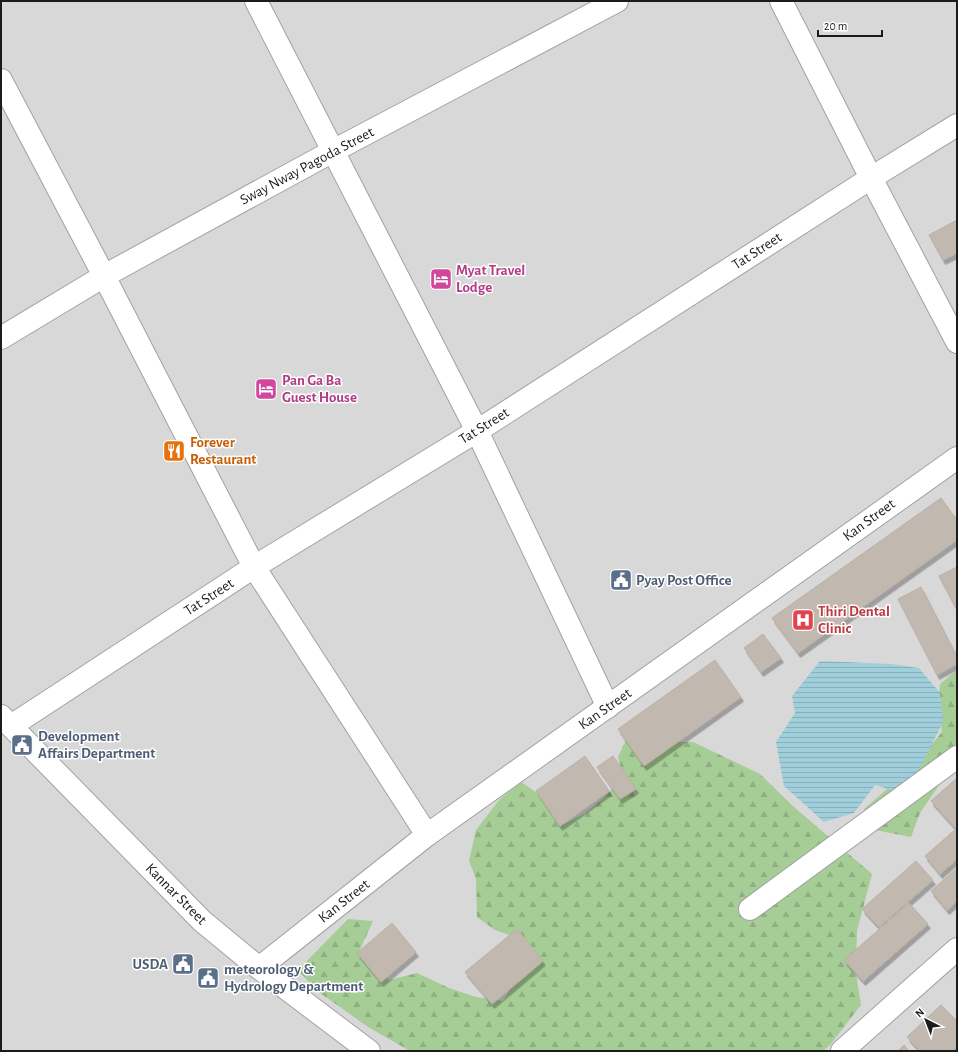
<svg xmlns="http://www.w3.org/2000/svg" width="958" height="1052" font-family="'Alegreya Sans',sans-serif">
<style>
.residential{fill:#d9d8d8}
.forest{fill:url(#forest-firs)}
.water{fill:url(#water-rules)}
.building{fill:#c1b8b0;stroke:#beafa3;filter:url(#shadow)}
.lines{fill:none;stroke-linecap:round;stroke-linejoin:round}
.minor-casing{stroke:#a2a2a2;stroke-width:24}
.minor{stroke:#fff;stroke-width:22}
.labels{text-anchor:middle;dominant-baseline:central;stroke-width:3;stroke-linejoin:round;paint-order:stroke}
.street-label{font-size:15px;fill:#1b1b1b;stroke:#fff}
.hotel-label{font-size:15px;font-weight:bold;fill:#b23c85;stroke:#fff;text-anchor:start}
.food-label{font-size:15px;font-weight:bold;fill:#c56008;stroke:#fff;text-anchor:start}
.service-label{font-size:15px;font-weight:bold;fill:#4e5e75;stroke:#fff;text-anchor:start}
.health-label{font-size:15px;font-weight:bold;fill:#be3a42;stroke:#fff;text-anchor:start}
</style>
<defs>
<pattern id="forest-firs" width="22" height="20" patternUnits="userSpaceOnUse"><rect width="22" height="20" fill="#a6cd95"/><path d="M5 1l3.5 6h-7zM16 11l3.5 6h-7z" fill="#8eaf80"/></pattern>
<pattern id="water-rules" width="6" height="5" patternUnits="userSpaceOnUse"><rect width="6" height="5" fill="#a0cfdb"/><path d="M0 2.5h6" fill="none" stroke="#89b1bb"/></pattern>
<filter id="shadow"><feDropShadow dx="2.5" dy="4.5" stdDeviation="0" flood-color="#0004"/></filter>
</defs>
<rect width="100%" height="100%" fill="#ede9e0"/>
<rect class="residential" x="1" y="1" width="956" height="1050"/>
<g class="forest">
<polygon points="957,670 957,763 944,778 920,813 911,837 875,830 864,809 895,782 910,771 942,732 938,709 940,684"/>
<polygon points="626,740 641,742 693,742 760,774 794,807 872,874 857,931 856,973 861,1005 830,1045 823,1051 410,1051 368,1027 316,990 298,970 348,919 373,921 358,954 389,980 417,973 449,988 476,997 503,1001 520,972 527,941 495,930 477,917 476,879 469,861 476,830 500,799 521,782 543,797 564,824 584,814 600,801 623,778 618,757"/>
</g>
<polygon class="water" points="820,661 891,664 919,668 940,693 943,722 922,764 901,793 875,785 854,813 824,822 784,786 776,742 795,713 792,696"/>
<g class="building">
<polygon points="957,220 957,253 943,260 929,235"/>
<polygon points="941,498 957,520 957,540 798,653 772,618"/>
<polygon points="957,567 957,610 939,576"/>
<polygon points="921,587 957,657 957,664 937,675 898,599"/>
<polygon points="763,634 781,658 761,672 744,648"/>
<polygon points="715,660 741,697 644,766 618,729"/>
<polygon points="585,756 609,791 560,826 536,791"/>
<polygon points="613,756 636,789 620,799 597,767"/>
<polygon points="957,778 957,830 931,801"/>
<polygon points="957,828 957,859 940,874 925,856"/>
<polygon points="916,861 933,880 879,927 862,909"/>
<polygon points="957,868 957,901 947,910 931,891"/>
<polygon points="909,903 928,924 863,981 844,960"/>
<polygon points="392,923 416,952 381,982 357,953"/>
<polygon points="517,929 543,961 492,1004 465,972"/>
<polygon points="941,1005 957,1021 957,1047 953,1051 920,1051 907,1037"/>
<polygon points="904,1045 909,1051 898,1051"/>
</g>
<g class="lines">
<g class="minor-casing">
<g id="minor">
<polyline points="256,1 477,431 608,707"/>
<polyline points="781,1 871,178 957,342"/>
<polyline points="1,80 104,276 254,567 427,835"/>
<polyline points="1,338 104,276 333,151 617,1"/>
<polyline points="1,716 202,921 259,968 369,1051"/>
<polyline points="11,726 254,567 477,431 871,178 957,125"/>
<polyline points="750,909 957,757"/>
<polyline points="259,968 427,835 957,458"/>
<polyline points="842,1051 957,949"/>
</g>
</g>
<use href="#minor" class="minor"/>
</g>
<defs>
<g id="hotel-square" transform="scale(1.15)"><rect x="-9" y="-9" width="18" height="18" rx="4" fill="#d1479c" stroke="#fff"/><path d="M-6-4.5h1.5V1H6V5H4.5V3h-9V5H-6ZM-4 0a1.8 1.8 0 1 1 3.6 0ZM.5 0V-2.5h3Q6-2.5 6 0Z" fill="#fff"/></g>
<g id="restaurant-square" transform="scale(1.15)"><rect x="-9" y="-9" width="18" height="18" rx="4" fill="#e8710a" stroke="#fff"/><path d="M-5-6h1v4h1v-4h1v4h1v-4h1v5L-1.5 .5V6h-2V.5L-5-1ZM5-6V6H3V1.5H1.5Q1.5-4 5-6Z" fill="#fff"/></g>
<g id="civic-square" transform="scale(1.15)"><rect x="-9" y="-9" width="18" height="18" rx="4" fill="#5c6f8a" stroke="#fff"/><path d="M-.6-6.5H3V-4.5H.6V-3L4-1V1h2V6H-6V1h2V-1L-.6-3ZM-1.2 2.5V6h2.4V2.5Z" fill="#fff"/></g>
<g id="hospital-square" transform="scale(1.15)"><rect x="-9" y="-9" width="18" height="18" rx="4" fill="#e0444e" stroke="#fff"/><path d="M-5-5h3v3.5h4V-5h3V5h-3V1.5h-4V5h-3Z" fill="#fff"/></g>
</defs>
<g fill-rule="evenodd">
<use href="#hotel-square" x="441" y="279"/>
<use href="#hotel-square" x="266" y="389"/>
<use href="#restaurant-square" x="174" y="451"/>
<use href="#civic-square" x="621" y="580"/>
<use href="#hospital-square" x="803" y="620"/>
<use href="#civic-square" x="22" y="745"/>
<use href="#civic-square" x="183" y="964"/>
<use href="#civic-square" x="208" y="978"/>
</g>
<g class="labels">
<g class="street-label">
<text transform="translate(307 166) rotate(-28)">Sway Nway Pagoda Street</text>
<text transform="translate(757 251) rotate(-33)">Tat Street</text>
<text transform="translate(484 426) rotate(-32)">Tat Street</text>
<text transform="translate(869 520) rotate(-36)">Kan Street</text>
<text transform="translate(209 597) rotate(-33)">Tat Street</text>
<text transform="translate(605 709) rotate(-35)">Kan Street</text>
<text transform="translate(176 894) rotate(45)">Kannar Street</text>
<text transform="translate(344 901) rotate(-38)">Kan Street</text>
</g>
<g class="hotel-label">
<text x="456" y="270">Myat Travel<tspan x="456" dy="17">Lodge</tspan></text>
<text x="282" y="380">Pan Ga Ba<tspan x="282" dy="17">Guest House</tspan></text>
</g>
<g class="food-label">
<text x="190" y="442">Forever<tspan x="190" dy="17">Restaurant</tspan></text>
</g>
<g class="service-label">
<text x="636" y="580">Pyay Post Office</text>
<text x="38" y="736">Development<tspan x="38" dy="17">Affairs Department</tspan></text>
<text x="168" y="964" text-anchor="end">USDA</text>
<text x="224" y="969">meteorology &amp;<tspan x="224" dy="17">Hydrology Department</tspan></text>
</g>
<g class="health-label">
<text x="818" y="611">Thiri Dental<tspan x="818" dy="17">Clinic</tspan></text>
</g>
</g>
<rect width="958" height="1052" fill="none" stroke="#1b1b1b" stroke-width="4"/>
<g transform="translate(926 1020) rotate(318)" stroke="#ffffff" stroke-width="3" paint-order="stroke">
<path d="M0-3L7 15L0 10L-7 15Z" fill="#1b1b1b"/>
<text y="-6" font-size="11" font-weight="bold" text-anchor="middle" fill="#1b1b1b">N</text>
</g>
<path d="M818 30v6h64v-6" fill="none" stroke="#1b1b1b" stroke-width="2"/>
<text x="824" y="30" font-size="12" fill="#1b1b1b" stroke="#ffffff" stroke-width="3" paint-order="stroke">20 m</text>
</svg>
